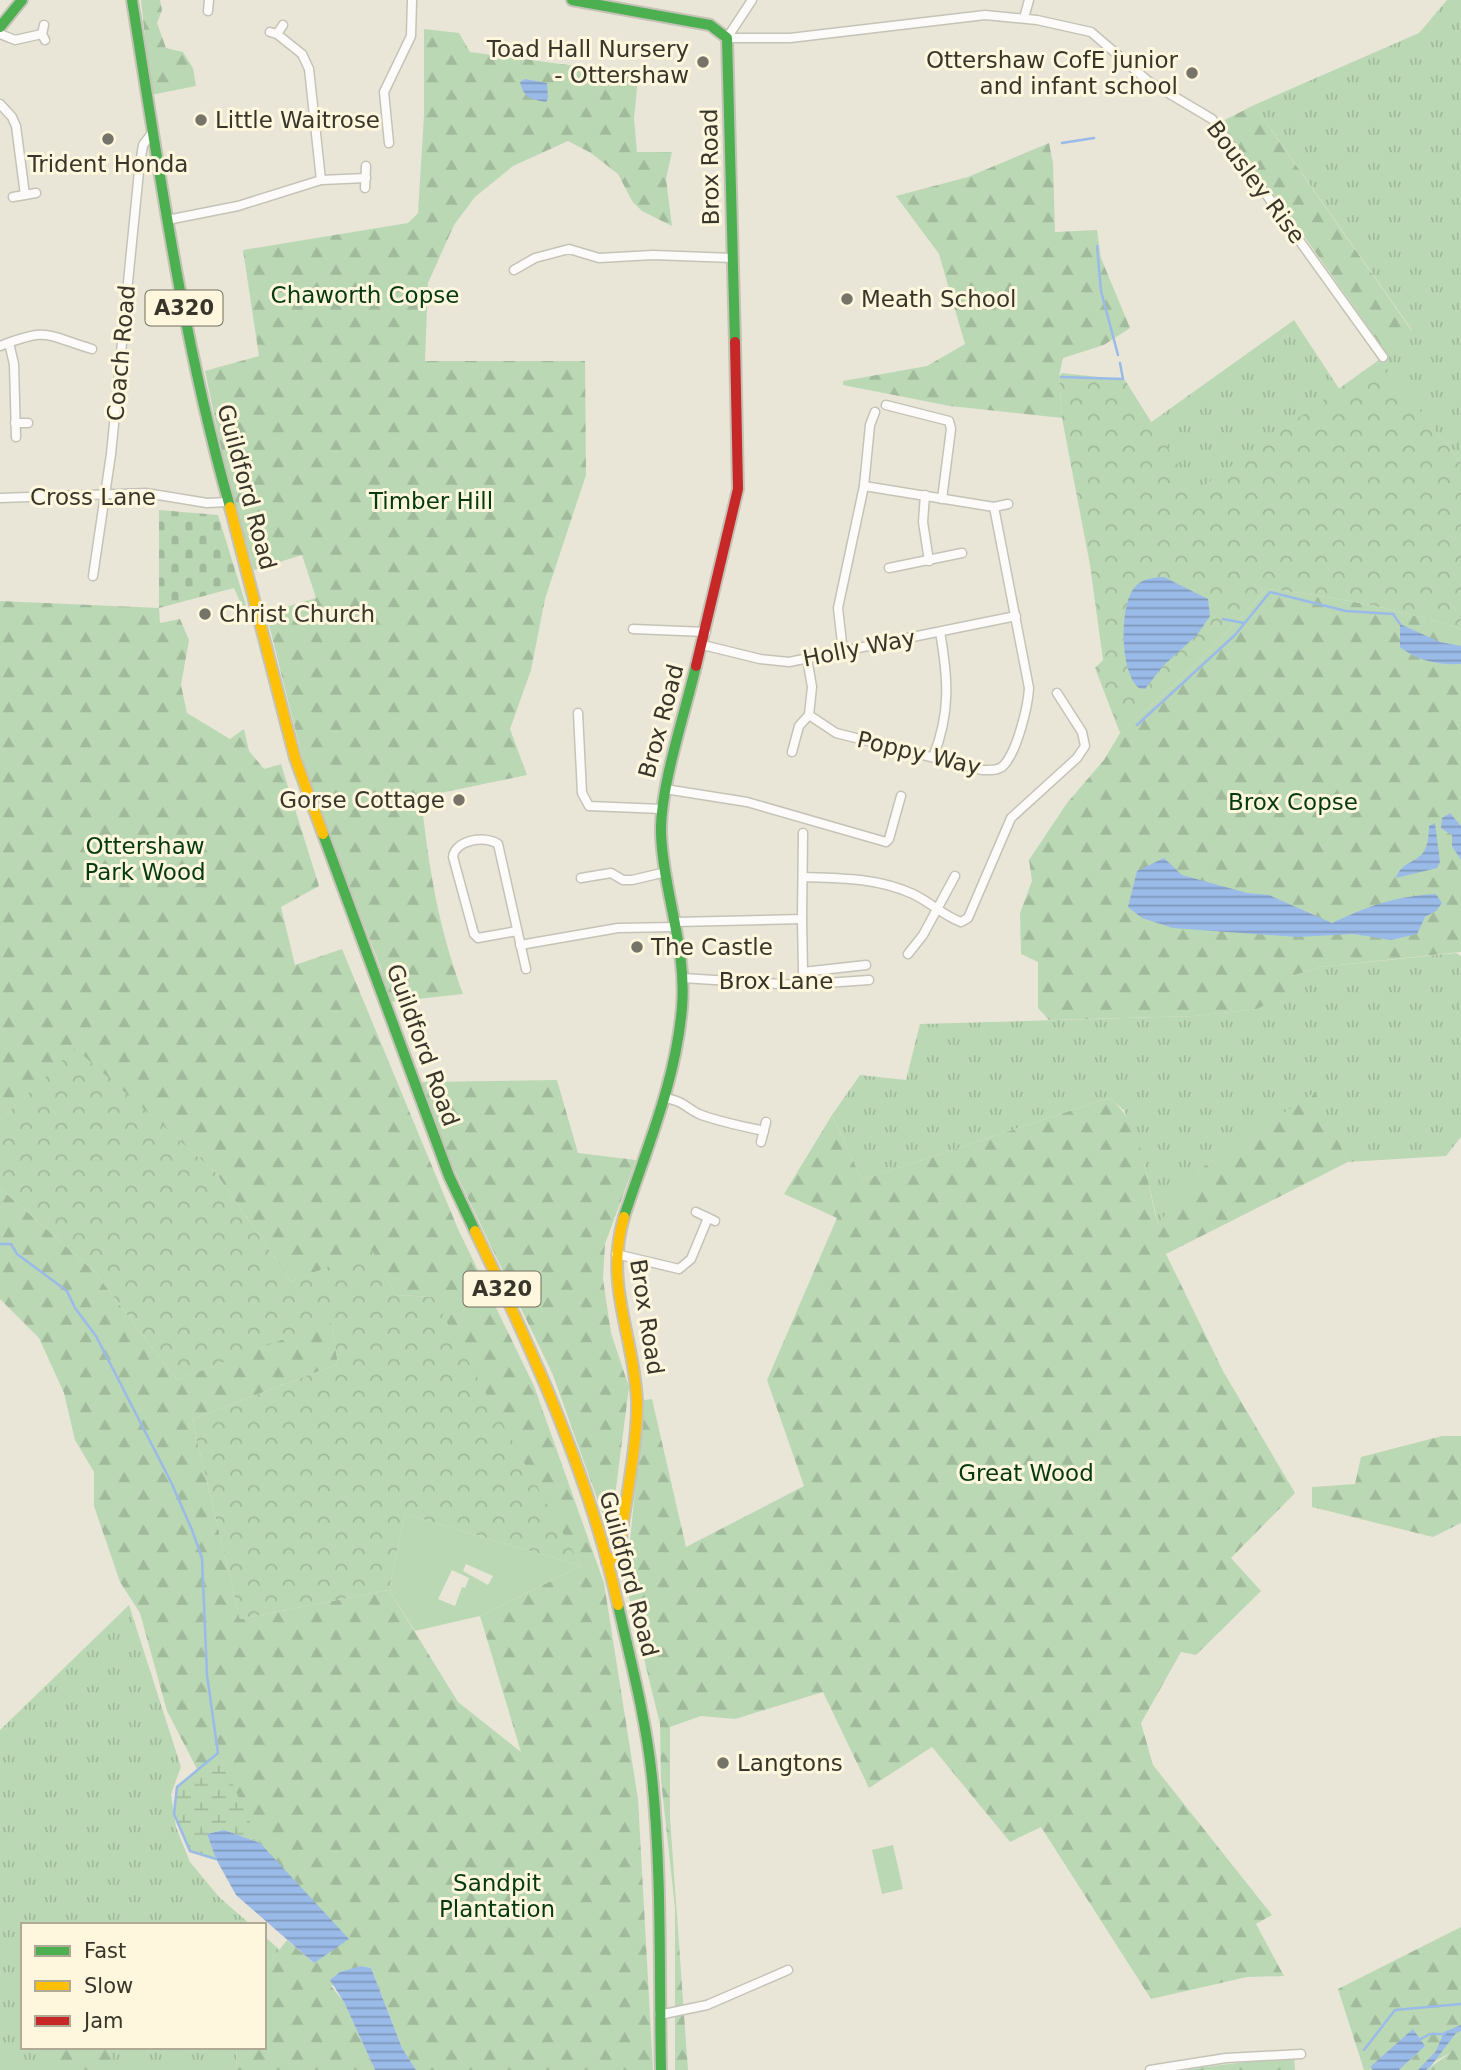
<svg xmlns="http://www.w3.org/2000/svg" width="1461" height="2070" font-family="'DejaVu Sans',sans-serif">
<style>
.grass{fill:url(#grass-tufts)}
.forest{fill:url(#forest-firs)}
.wetland{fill:url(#wetland-marsh)}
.cemetery{fill:url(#cemetery-stones)}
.park{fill:url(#park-crowns)}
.garden{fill:#bbd8b5;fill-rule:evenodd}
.water{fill:url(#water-rules)}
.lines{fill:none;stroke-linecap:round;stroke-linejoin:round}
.stream{stroke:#9abae8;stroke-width:2.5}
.street-casing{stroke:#c5c3b7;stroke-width:11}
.fast-casing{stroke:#c5c3b7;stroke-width:14}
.slow-casing{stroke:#c5c3b7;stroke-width:14}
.jam-casing{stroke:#c5c3b7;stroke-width:14}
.street{stroke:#fcfbf9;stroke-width:8}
.fast{stroke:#4caf50;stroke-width:10}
.slow{stroke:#ffc107;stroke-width:10}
.jam{stroke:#c62828;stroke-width:10}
.poi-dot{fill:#767368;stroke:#fef7dd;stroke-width:2.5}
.labels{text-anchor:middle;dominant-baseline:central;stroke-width:6;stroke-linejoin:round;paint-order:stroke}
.shield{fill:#fef7dd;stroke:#736f60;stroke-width:2}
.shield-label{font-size:21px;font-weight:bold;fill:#38352b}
.poi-label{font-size:23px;fill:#38352b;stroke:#fef7dd;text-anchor:start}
.street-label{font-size:23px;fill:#38352b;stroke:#fef7dd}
.park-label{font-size:23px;fill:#053a11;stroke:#fef7dd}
</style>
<defs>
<pattern id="grass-tufts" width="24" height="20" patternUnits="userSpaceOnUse" patternTransform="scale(1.75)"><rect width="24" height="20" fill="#bbd8b5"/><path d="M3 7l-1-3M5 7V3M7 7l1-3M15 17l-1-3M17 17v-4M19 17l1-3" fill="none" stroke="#a2ba9c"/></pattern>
<pattern id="forest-firs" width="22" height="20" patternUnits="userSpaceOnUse" patternTransform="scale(1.75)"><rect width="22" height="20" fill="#bbd8b5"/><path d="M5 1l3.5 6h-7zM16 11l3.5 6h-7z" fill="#a2ba9c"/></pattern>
<pattern id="wetland-marsh" width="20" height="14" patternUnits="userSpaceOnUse" patternTransform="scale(1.75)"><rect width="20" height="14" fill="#bbd8b5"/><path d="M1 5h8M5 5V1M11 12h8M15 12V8" fill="none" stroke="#a2ba9c"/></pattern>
<pattern id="cemetery-stones" width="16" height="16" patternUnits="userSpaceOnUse" patternTransform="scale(1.75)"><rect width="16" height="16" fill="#bbd8b5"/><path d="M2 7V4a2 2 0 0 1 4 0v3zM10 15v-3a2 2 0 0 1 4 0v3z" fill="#a2ba9c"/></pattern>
<pattern id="park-crowns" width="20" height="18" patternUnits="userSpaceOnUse" patternTransform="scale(1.75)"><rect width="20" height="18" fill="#bbd8b5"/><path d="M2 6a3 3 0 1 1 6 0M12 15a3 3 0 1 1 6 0" fill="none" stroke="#a2ba9c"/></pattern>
<pattern id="water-rules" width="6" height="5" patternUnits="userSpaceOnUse" patternTransform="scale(1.75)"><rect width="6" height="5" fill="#9abae8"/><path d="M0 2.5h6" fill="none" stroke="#7f98bc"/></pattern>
</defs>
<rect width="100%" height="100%" fill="#e9e6d8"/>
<g class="grass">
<polygon points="1447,0 1461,0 1461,463 1383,365 1376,362 1412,330 1254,105 1419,33"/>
<polygon points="1294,320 1340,390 1195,493 1150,423"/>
<polygon points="1456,953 1461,956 1461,1137 1446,1156 1348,1162 1315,1093 1203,1167 1158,1225 1145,1166 1124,1110 1109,1098 862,1180 832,1115 860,1075 906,1080 920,1024 1194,1016 1257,1009 1292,976 1320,967"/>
<polygon points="129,1605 181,1767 171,1794 176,1827 190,1862 219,1897 251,1925 23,1925 23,2047 237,2047 236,2070 0,2070 0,1730"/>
<polygon points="264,1936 280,1950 264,1970"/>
</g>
<g class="forest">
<polygon points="141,0 160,0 162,10 157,23 166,48 183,52 193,68 196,86 151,95"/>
<path d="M424,29L459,33L470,52L576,66L638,78L634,118L637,152H672L666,179L672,226L642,211L632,201L618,174L591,153L568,141L513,166L475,197L454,225L428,283L425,361H585L586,475L545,599L531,670L510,729L527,775L421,797C429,869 438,926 463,994L390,1002L380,966L308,780L266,613L316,598L302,555L254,570L226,472L205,371L259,356L243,250L408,223L418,213L424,115Z"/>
<polygon points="1254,105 1412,331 1387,354 1292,219 1219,123"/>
<polygon points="1049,143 1053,163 1055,232 1097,230 1101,258 1130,328 1104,345 1063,358 1059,376 1062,418 950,406 843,385 843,381 927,366 965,344 939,254 896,196 968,177"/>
<path d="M1267,589C1333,596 1398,609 1461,629V952L1320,967L1292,976L1290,992L1257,1009L1194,1016L1049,1020L1038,1008V962L1021,954L1020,913L1032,881L1029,860L1067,803L1104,760L1120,733L1197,664Z"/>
<polygon points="0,601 159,608 160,623 180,619 189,640 181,685 187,713 230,739 244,729 249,751 264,769 281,764 319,886 281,907 295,965 342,949 458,1229 534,1386 604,1583 638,1799 653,2070 416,2070 402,2048 371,1968 361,1966 331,1986 344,2002 375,2070 236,2070 237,2047 264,2047 264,1970 287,1940 314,1963 260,1843 221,1826 183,1790 197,1769 167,1711 140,1613 120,1582 94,1506 94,1472 75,1440 64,1393 39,1338 0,1299 0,1188 94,1271 177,1380 331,1320 338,1364 192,1419 240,1619 389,1590 458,1702 521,1752 480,1616 581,1566 481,1390 433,1297 396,1295 372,1251 291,1281 215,1172 75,1049 0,1121"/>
<polygon points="557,1080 578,1153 636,1160 605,1244 603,1279 611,1333 629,1387 610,1535 553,1375 450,1161 419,1082"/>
<path d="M1315,1092L1348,1162L1166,1254L1223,1371L1295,1493L1231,1558L1261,1591L1196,1655L1181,1652L1141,1723L1153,1765L1272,1915L1256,1924L1284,1976L1247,1977L1151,1999L1041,1827L1010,1842L932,1747L869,1788L823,1692L735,1719L701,1716L670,1727V1818L688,2070H675V1908L661,1780L660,1724L622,1569L629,1551L644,1400L652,1399L686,1547L804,1486L767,1380L837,1218L784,1194L832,1115L862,1180L1109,1098C1145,1124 1146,1184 1158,1224L1203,1167Z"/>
<polygon points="1442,1436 1461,1436 1461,1523 1433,1537 1312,1507 1312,1487 1355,1484 1361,1457"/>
<polygon points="1461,1927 1461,2070 1426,2070 1452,2052 1419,2070 1399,2070 1425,2046 1370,2067 1373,2070 1364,2070 1338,1989"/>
<polygon points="37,2047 115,2047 108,2061 99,2070 53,2070 40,2057"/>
<polygon points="1294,2056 1295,2070 1187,2070 1189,2069"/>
</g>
<polygon class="wetland" points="218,1753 260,1843 224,1830 207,1834 216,1859 190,1851 174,1814 177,1787"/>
<polygon class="cemetery" points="159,510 218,515 246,605 242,606 234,588 159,608"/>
<g class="park">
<path d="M1376,362L1383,364L1461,463V629C1398,609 1333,596 1267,589L1197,664L1120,733L1095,668L1103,660L1090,565L1062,418L1059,376L1062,373L1125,380L1195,492Z"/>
<polygon points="75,1048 215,1172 291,1281 372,1250 396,1295 433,1297 581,1566 405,1514 389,1590 240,1619 192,1419 338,1364 331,1321 177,1380 94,1271 0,1188 0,1121"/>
</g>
<g class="garden">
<path d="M405,1514L581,1566L480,1616L415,1631L389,1590ZM466,1564L493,1576L488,1585L463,1571ZM452,1570L469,1578L465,1588L462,1587L455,1606L438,1599Z"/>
<polygon points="893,1845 903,1889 882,1894 872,1850"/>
</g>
<g class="water">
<path d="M525,79L547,83L548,98L546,102C530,99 524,98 520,82Z"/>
<path d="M1164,577L1208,599L1210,616L1197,635L1163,666L1145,689L1139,688C1120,673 1119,607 1134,588C1142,578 1152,578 1164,577Z"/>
<path d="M1400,624L1440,642L1461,646V664C1439,665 1417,661 1400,647Z"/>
<polygon points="1450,813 1461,826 1461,860 1452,846 1452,835 1441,828 1442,818"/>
<path d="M1435,823L1440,862L1437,868L1396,878C1405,853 1429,870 1429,826Z"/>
<path d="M1164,858L1182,875L1247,893L1269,895L1332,923C1371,905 1392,897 1436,894L1442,903L1436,911L1425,917L1417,934L1391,940L1353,934L1297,937L1173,928L1142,918L1128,907L1137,871Z"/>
<polygon points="224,1830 260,1843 349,1939 314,1963 236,1895 216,1859 207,1834"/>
<polygon points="361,1966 371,1968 402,2048 416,2070 375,2070 344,2002 330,1980 340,1972"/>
<polygon points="1461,2025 1461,2031 1456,2033 1431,2066 1426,2070 1418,2070 1436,2051 1444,2032"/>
<polygon points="1413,2029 1425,2046 1399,2070 1373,2070 1370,2067"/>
</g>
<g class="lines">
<g class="stream">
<polyline points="1062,143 1094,138"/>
<polyline points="1097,246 1101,291 1118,355"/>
<polyline points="1061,377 1123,379 1120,363"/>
<polyline points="1223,619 1244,623"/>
<polyline points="1137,725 1235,635 1270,592 1346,611 1393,614 1400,624"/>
<polyline points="0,1244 11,1244 17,1254 67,1291 75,1308 96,1336 171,1482 192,1530 202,1558 207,1675 218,1753 177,1787 174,1814 190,1851 216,1859"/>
<polyline points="1419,2040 1430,2034 1445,2034"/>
<polyline points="1364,2050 1395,2010 1461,2004"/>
</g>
<g class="street-casing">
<g id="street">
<polyline points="208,11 209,0"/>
<polyline points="1024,18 1029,0"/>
<polyline points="44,25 42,34 45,40"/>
<polyline points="270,32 277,34 283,25"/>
<polyline points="0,34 15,40 42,34"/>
<polyline points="277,34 302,54 309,69 321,180"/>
<polyline points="727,38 790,38 985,15 1037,20 1091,32 1148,81 1212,119 1383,357"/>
<polyline points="727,38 752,0"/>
<polyline points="0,104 12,117 16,126 25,195"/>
<polyline points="389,143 384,92 411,36 412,0"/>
<polyline points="365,188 366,166"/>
<polyline points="13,197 36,193"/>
<polyline points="167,220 238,206 321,180 366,178"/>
<polyline points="514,270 535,258 569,249 599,258 653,255 733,258"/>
<polyline points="9,343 14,364 16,437"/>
<path d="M0,346C49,327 45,335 92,349"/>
<polyline points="886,405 949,421 951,429 942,499"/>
<polyline points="15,423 28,423"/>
<polyline points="925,495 923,522 929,561"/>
<polyline points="0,498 146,493 207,503 227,502"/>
<polyline points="994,507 1008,504"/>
<polyline points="889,568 962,553"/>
<polyline points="93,576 111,454 139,171 143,145 152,133"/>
<polyline points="633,629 706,632"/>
<polyline points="703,645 760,659 789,662 1016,616"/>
<polyline points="843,652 838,608 864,486 870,425 875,412"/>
<path d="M807,658L812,687L809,715L836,733L982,770C990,770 999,771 1004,765C1017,751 1028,707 1029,688L994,507L864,486"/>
<polyline points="578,713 582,793 589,806 662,809"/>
<polyline points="792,752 799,726 809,715"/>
<path d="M933,757C951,713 948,677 940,632"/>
<polyline points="665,789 747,802 886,842 889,839 901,796"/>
<path d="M803,877C841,878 878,878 913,894C930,902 944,916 961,922L968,918L1011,818L1077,758L1085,746L1082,732L1057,693"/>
<polyline points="581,878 611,873 623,880 632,880 666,872"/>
<polyline points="802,919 803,972 866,965"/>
<polyline points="675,922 802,919 803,833"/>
<path d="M517,931L478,938L474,934L453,857C455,840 485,835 498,844L526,969"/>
<polyline points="520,945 618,928 676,927"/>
<polyline points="908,954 923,935 955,876"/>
<polyline points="682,978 797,985 869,980"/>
<path d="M665,1098C686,1102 684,1107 699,1114C719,1122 742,1126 764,1131"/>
<polyline points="761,1142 766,1122"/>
<polyline points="696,1212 715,1221"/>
<polyline points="616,1254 679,1269 691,1259 708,1218"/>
<polyline points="659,2015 707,2005 788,1970"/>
<polyline points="1150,2070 1226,2058 1301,2054"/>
</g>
</g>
<g class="fast-casing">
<g id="fast">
<path d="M132,0C159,170 183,342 230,507"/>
<polyline points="572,0 710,25 727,38 735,342"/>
<polyline points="0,27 22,0"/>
<polyline points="323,834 449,1176 475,1231"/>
<path d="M624,1217C647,1147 676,1081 682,1007C687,947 663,892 661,833C660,787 685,713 696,666"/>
<path d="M618,1605C631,1662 646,1719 652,1777C662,1874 659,1973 661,2070"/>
</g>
</g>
<g class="slow-casing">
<g id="slow">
<polyline points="230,507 295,758 323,834"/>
<path d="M475,1231C533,1352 589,1474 618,1605"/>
<path d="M607,1562L616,1556L620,1545C625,1503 638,1442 637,1401C634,1335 604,1285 624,1217"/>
</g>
</g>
<g class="jam-casing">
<polyline id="jam" points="696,666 738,489 735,342"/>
</g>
<use href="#street" class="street"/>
<use href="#fast" class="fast"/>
<use href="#slow" class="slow"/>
<use href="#jam" class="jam"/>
</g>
<g class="poi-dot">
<circle cx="703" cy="62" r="7"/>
<circle cx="1192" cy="73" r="7"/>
<circle cx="201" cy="120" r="7"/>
<circle cx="108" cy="139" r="7"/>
<circle cx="847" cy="299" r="7"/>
<circle cx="205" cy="614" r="7"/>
<circle cx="459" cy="800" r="7"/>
<circle cx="637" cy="947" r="7"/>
<circle cx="723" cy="1763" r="7"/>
</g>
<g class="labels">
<g class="shield">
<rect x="145.5" y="290.5" width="77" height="35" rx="5"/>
<rect x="463.5" y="1271.5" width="77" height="35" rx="5"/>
</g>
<g class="shield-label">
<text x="184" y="308">A320</text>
<text x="502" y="1289">A320</text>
</g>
<g class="poi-label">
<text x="689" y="49" text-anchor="end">Toad Hall Nursery<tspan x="689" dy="26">- Ottershaw</tspan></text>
<text x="1178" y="60" text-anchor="end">Ottershaw CofE junior<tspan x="1178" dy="26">and infant school</tspan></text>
<text x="215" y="120">Little Waitrose</text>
<text x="108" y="164" text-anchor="middle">Trident Honda</text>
<text x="861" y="299">Meath School</text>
<text x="219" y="614">Christ Church</text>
<text x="445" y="800" text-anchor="end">Gorse Cottage</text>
<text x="651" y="947">The Castle</text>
<text x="737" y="1763">Langtons</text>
</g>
<g class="street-label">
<text transform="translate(710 167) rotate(-91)">Brox Road</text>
<text transform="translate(1256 182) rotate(53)">Bousley Rise</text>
<text transform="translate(121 353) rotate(-85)">Coach Road</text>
<text transform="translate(247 487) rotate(75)">Guildford Road</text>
<text x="93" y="497">Cross Lane</text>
<text transform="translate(859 648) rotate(-11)">Holly Way</text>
<text transform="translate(661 721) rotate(-75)">Brox Road</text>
<text transform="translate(919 753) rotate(13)">Poppy Way</text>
<text x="776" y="981">Brox Lane</text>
<text transform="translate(423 1045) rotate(70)">Guildford Road</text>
<text transform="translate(647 1317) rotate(81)">Brox Road</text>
<text transform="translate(629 1574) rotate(75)">Guildford Road</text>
</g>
<g class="park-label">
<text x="365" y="295">Chaworth Copse</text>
<text x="431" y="501">Timber Hill</text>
<text x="1293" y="802">Brox Copse</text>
<text x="145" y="846">Ottershaw<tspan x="145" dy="26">Park Wood</tspan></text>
<text x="1026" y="1473">Great Wood</text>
<text x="497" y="1883">Sandpit<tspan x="497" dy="26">Plantation</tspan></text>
</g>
</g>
<rect x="21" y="1923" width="245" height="126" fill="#fef7dd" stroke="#afa996" stroke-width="2"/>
<rect x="35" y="1946" width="35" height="10" fill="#4caf50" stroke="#afa996" stroke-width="2"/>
<text x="84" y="1958" font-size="21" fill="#38352b">Fast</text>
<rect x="35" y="1981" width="35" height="10" fill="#ffc107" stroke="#afa996" stroke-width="2"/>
<text x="84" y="1993" font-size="21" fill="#38352b">Slow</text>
<rect x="35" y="2016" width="35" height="10" fill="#c62828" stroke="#afa996" stroke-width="2"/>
<text x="84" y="2028" font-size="21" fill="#38352b">Jam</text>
</svg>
